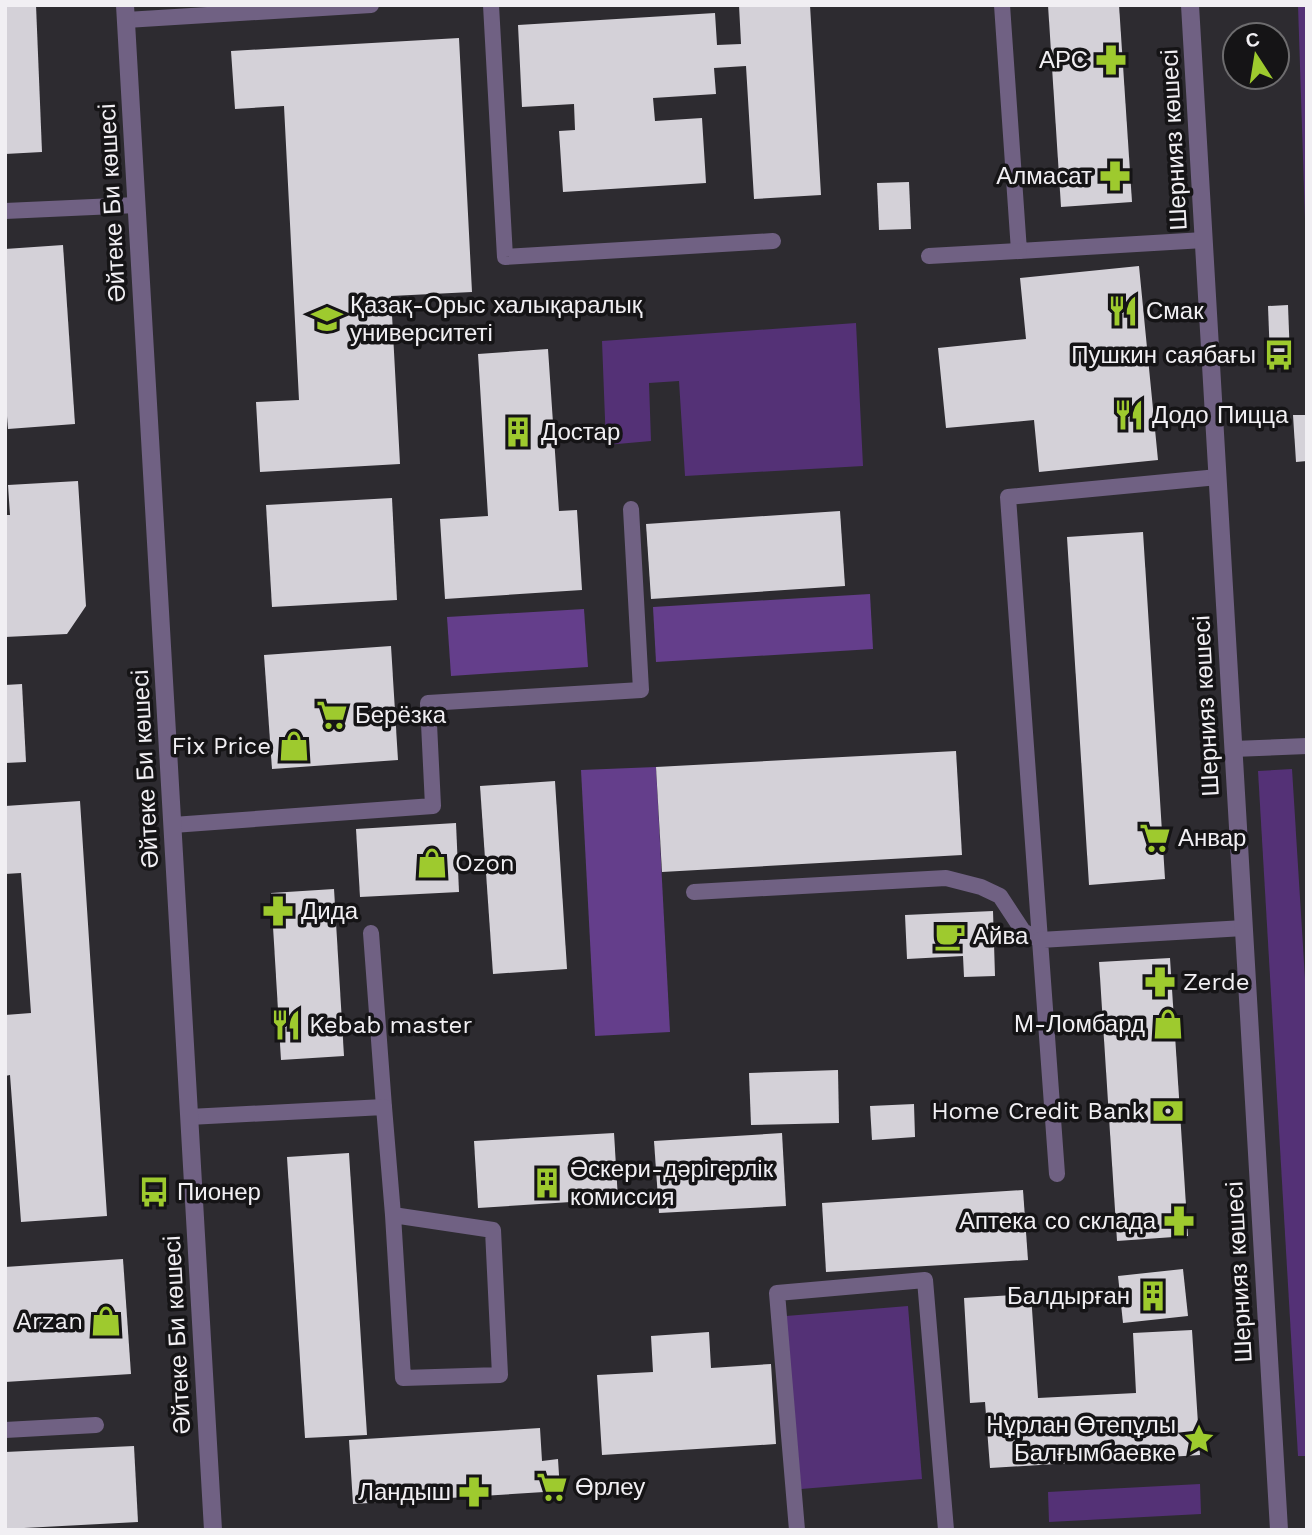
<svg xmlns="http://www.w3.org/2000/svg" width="1312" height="1535" font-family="'Work Sans',sans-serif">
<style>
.green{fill:#543176}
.forest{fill:#643e8b}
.building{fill:#d4d1d8}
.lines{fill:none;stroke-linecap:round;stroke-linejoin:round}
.service{stroke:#706183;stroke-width:16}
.tertiary{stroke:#706183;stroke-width:18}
.labels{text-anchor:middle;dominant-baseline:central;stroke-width:7;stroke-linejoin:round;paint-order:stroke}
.poi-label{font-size:24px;fill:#f1eff3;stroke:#151416;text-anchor:start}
.street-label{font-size:24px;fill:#f1eff3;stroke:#151416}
</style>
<rect width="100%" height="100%" fill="#2d2b30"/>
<g class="green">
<polygon points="1298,5 1307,5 1307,280"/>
<polygon points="856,323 863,466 685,476 679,381 649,383 651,441 606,445 602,341"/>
<polygon points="1292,769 1307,1011 1307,1456 1298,1456 1258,771"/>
<polygon points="908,1306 922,1479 801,1489 786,1316"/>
<polygon points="1200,1484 1201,1514 1049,1522 1048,1492"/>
</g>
<g class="forest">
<polygon points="870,594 873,649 656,662 653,607"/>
<polygon points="584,609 588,667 451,676 447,617"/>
<polygon points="656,767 670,1032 595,1036 581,770"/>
</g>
<g class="building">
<polygon points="5,5 36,5 42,152 5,154"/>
<polygon points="739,5 810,5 821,195 754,199 746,66 714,68 716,94 653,98 655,121 702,118 706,183 563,192 559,131 575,130 574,104 522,107 518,25 715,13 717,45 741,44"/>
<polygon points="1048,5 1119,5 1132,202 1061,207"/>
<polygon points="459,38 472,292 391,296 400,464 260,472 256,402 299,400 284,106 235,109 231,51"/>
<polygon points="909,182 911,229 879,230 877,183"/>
<polygon points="63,245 75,424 8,429 5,390 5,249"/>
<polygon points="1139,266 1158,460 1039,472 1034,420 946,428 938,348 1026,339 1020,278"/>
<polygon points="1288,305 1290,358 1270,359 1268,306"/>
<polygon points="548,349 559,511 577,510 582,590 445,599 440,519 488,516 478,354"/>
<polygon points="1293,415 1307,415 1307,461 1296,462"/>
<polygon points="78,481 86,606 67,634 5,637 5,515 10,515 8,485"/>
<polygon points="392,498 397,600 272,607 266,505"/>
<polygon points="840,511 845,586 651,599 646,524"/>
<polygon points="1143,532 1165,879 1089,885 1067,537"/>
<polygon points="391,646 398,760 272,769 264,655"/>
<polygon points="22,684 26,762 5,763 5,685"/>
<polygon points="956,751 962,855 662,872 656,767"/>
<polygon points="555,781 567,969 493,974 480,786"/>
<polygon points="80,801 107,1216 21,1222 10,1075 5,1076 5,1015 31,1013 21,873 5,874 5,806"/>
<polygon points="456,823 459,892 360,897 356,829"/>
<polygon points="334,889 344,1056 281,1060 271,893"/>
<polygon points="993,911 995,976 964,977 963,956 907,959 905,915"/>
<polygon points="1170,958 1188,1236 1117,1241 1099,962"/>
<polygon points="838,1070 839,1123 751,1125 749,1073"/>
<polygon points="914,1104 915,1137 872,1140 870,1106"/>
<polygon points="614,1133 618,1199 478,1208 474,1141"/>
<polygon points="782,1133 786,1206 659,1213 654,1141"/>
<polygon points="349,1153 367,1435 305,1438 287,1157"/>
<polygon points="1023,1190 1028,1260 826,1272 822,1203"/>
<polygon points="123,1259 131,1374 5,1382 5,1267"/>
<polygon points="1183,1269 1188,1316 1123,1323 1118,1276"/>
<polygon points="1031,1294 1038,1398 1136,1393 1133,1333 1192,1330 1200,1455 990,1468 985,1402 970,1403 964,1298"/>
<polygon points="709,1332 711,1368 771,1364 776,1444 602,1455 597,1375 653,1372 651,1336"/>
<polygon points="540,1428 542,1461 558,1459 560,1491 353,1504 349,1440"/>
<polygon points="134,1446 138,1522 5,1529 5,1452"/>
</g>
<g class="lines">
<g class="service">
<polyline points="491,5 505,257 773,241"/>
<polyline points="1002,5 1019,251 1204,240"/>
<polyline points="126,20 371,5"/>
<polyline points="5,211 137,205"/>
<polyline points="929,256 1019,251"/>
<polyline points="1233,749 1307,746"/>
<polyline points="173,825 433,806 428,703 641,690 631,509"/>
<polyline points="694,892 946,878 981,887 1000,896 1023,931 1040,940"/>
<polyline points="371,933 384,1107"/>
<polyline points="1040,940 1008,497 1218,477"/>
<polyline points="189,1117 384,1107 393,1215 403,1378 500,1375 493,1230 393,1215"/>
<polyline points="1057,1174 1040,940 1244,928"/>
<polyline points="5,1430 96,1425"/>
<polyline points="797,1530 777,1293 925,1280 946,1530"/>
</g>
<g class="tertiary">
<polyline points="125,5 213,1530"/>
<polyline points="1190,5 1279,1530"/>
</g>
</g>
<defs>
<g id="pharmacy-bare" transform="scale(2.415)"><path d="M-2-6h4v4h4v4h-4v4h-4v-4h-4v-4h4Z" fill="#9eca2e" stroke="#151416" stroke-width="2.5" paint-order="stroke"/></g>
<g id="restaurant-bare" transform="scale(2.415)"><path d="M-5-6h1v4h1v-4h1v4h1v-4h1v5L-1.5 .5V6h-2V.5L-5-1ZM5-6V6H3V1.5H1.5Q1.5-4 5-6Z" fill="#9eca2e" stroke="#151416" stroke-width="2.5" paint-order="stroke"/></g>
<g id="university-bare" transform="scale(2.415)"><path d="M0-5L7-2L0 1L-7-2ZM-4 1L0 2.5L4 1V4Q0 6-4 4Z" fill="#9eca2e" stroke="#151416" stroke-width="2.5" paint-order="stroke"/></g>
<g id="bus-bare" transform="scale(2.415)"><path d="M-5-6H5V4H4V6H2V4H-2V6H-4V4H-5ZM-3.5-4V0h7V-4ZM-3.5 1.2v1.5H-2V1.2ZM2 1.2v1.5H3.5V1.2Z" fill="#9eca2e" stroke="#151416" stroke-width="2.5" paint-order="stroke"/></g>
<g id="building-bare" transform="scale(2.415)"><path d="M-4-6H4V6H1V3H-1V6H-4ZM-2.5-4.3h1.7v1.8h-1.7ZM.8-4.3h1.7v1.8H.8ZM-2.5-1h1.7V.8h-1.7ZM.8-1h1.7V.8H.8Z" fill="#9eca2e" stroke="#151416" stroke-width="2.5" paint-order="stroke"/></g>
<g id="supermarket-bare" transform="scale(2.415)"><path d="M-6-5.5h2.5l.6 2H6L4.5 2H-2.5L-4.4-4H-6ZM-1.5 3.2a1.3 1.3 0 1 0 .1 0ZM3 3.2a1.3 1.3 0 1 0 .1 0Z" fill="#9eca2e" stroke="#151416" stroke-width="2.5" paint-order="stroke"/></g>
<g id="shop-bare" transform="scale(2.415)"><path d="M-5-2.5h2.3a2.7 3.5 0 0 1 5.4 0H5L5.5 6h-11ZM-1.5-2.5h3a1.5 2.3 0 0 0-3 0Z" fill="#9eca2e" stroke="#151416" stroke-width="2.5" paint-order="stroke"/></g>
<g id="cafe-bare" transform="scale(2.415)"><path d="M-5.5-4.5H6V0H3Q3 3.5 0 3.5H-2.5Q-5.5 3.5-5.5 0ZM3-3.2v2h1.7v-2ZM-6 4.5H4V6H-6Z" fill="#9eca2e" stroke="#151416" stroke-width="2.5" paint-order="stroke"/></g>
<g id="bank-bare" transform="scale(2.415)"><path d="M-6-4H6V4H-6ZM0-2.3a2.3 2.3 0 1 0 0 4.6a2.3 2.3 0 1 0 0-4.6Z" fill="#9eca2e" stroke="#151416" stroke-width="2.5" paint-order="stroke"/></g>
<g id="sight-bare" transform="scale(2.415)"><path d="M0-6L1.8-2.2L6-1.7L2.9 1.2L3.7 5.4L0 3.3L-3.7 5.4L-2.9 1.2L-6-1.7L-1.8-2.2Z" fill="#9eca2e" stroke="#151416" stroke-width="2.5" paint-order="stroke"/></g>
</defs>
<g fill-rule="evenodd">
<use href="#pharmacy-bare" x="1111" y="60"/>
<use href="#pharmacy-bare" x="1115" y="176"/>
<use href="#restaurant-bare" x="1123" y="311"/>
<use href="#university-bare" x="327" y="319"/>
<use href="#bus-bare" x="1279" y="355"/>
<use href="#restaurant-bare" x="1129" y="415"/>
<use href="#building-bare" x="518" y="432"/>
<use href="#supermarket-bare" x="332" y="715"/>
<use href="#shop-bare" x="294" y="746"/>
<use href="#supermarket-bare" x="1155" y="838"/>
<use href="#shop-bare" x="432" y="863"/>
<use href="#pharmacy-bare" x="278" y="911"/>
<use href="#cafe-bare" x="950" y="936"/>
<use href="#pharmacy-bare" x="1160" y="982"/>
<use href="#shop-bare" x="1168" y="1024"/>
<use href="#restaurant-bare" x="286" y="1025"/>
<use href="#bank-bare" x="1168" y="1111"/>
<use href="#building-bare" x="547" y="1183"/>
<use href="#bus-bare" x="154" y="1192"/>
<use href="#pharmacy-bare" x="1179" y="1221"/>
<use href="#building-bare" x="1153" y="1296"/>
<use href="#shop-bare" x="106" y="1321"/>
<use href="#sight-bare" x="1199" y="1439"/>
<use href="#supermarket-bare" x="552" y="1487"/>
<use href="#pharmacy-bare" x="474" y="1492"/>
</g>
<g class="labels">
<g class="poi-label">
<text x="1088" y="60" text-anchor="end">АРС</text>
<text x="1092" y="176" text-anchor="end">Алмасат</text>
<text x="350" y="305">Қазақ-Орыс халықаралық<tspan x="350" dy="28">университеті</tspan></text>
<text x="1146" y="311">Смак</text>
<text x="1256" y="355" text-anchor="end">Пушкин саябағы</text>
<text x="1152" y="415">Додо Пицца</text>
<text x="541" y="432">Достар</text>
<text x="355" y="715">Берёзка</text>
<text x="271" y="746" text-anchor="end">Fix Price</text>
<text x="1178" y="838">Анвар</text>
<text x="455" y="863">Ozon</text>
<text x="301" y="911">Дида</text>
<text x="973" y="936">Айва</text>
<text x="1183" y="982">Zerde</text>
<text x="1145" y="1024" text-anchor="end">М-Ломбард</text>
<text x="309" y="1025">Kebab master</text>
<text x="1145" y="1111" text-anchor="end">Home Credit Bank</text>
<text x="570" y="1169">Әскери-дәрігерлік<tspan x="570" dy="28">комиссия</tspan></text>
<text x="177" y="1192">Пионер</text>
<text x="1156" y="1221" text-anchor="end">Аптека со склада</text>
<text x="1130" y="1296" text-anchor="end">Балдырған</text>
<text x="83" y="1321" text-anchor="end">Arzan</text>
<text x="1176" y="1425" text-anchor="end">Нұрлан Өтепұлы<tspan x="1176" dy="28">Балғымбаевке</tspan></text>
<text x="575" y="1487">Өрлеу</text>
<text x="451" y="1492" text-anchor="end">Ландыш</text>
</g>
<g class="street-label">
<text transform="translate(1174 140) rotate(-93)">Шернияз көшесі</text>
<text transform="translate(112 203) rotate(-93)">Әйтеке Би көшесі</text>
<text transform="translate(1206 706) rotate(-93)">Шернияз көшесі</text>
<text transform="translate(145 769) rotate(-93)">Әйтеке Би көшесі</text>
<text transform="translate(1239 1272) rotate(-93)">Шернияз көшесі</text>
<text transform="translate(177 1335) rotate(-93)">Әйтеке Би көшесі</text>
</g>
</g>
<rect width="1312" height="1535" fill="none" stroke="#f1eff3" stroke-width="14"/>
<g transform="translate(1256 56) rotate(348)"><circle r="33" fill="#151416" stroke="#6d6c6e" stroke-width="2"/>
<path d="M0-5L12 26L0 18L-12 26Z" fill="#9eca2e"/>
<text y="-10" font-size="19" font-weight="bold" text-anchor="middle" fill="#f1eff3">С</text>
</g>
</svg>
